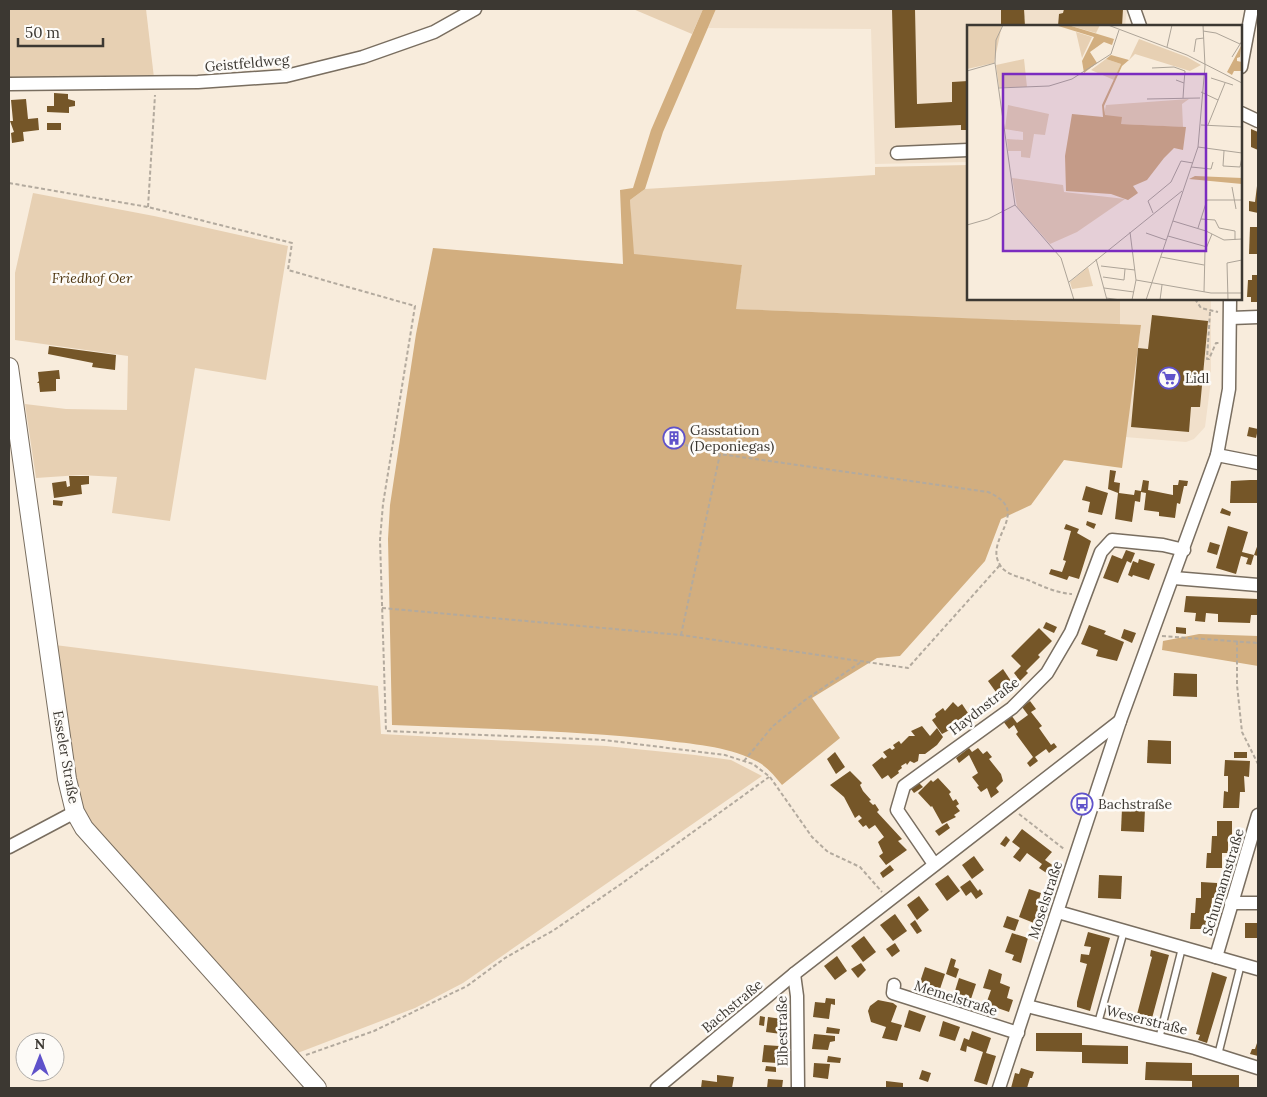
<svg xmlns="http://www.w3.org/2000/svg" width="1267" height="1097" font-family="Lora,serif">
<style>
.built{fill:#f1e0cb}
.green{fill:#e7d0b3}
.forest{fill:#d2ae7f}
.building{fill:#755628}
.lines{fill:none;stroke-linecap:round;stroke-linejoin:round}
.service-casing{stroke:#796e60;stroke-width:9}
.minor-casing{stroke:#796e60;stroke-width:15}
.secondary-casing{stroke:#796e60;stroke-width:20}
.path{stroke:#b3aa9e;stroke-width:2;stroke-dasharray:4 2.5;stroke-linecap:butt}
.service{stroke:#fff;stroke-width:6}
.minor{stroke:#fff;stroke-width:12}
.secondary{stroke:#fff;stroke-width:18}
.labels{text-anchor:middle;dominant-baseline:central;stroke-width:5;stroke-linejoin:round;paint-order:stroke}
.street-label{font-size:14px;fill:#3c3832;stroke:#fdfbf8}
.park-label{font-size:14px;font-style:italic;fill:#4d340e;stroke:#fdfbf8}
.poi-label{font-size:14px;fill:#3c3832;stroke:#fdfbf8;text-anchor:start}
.inset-road{fill:none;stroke:#ada498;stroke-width:1}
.view{fill:#7b2cbf;fill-opacity:0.15;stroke:#7b2cbf;stroke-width:2.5}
.inset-edge{fill:none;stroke:#3c3832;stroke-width:2.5}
</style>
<rect width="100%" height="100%" fill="#f8ecdc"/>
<g class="built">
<polygon points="716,9 1127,9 1125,26 968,26 968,162 875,164 871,29 708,28"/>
<polygon points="1120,299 1211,299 1211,380 1205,427 1194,439 1186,442 1125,437 1141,325 1120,325"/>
</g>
<g class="green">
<polygon points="9,9 146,9 154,78 9,79"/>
<polygon points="633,9 703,9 692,34"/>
<polygon points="968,165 968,299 1120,299 1120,325 735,309 742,265 633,255 630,200 645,189 875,175 875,167"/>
<polygon points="33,193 154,216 288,246 266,380 195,368 170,521 112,513 117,477 80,475 36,478 25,404 66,409 127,410 128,356 15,340 15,273"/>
<polygon points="55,645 378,686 381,734 606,746 695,755 731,760 762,776 463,983 415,1008 295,1054 89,824 72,773"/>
</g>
<g class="forest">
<path d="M703,9H716L663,132L645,189L630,200L634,254L742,265L736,309L1141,325L1122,468L1064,460L1031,505L1001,519L985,561L900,656L877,658L812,698L840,738L782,785C774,775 766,765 754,760C726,746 691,744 661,740C572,730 482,729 392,725L388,539L390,505L416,334L433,248L623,264L620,190L633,188L651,130Z"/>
<polygon points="1199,634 1258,636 1258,666 1162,650 1163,641"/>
</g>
<g class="building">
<polygon points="892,9 915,9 917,104 952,102 952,82 968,81 968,130 961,130 961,125 895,128"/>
<polygon points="1001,9 1024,9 1025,26 1001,26"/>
<polygon points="1064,9 1123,9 1122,26 1058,26 1059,14 1063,13"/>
<polygon points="54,93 68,94 68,99 75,101 75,106 69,107 69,113 47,112 47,106 54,106"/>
<polygon points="26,99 28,119 38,118 39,130 23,132 24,141 12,143 11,133 14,132 10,121 13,121 11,100"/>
<rect x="47" y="123" width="14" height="7"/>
<polygon points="1251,129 1258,132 1258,150 1251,147"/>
<polygon points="1257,186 1258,186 1258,213 1249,211 1249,201 1255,202"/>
<polygon points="1250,227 1258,227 1258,254 1249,254"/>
<polygon points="1252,275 1258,275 1258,302 1251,302 1251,297 1247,297 1248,280 1252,280"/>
<polygon points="1152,315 1208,321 1200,407 1191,407 1189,432 1131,427 1138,348 1148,349"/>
<polygon points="49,346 116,355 115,370 92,367 93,363 48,354"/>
<polygon points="59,370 60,379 56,379 56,391 40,392 39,383 37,383 39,381 38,372"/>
<polygon points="1249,427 1258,429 1256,438 1247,436"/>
<polygon points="670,429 680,430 678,448 668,447"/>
<polygon points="1110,470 1116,471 1114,482 1120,483 1119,493 1134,495 1135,490 1141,491 1143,480 1149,481 1148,490 1173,495 1173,485 1178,485 1179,480 1188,481 1187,486 1184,486 1180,504 1177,503 1175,518 1159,516 1159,512 1144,510 1146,493 1141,492 1140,502 1135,501 1132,522 1115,519 1118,493 1108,489"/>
<polygon points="69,476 89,476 89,484 81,485 82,494 54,498 52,483 66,481 67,487 70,486"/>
<polygon points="1250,480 1258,480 1258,503 1230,503 1231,481"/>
<polygon points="1086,486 1108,493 1102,515 1088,512 1090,502 1082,500"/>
<polygon points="53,500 63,501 62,506 53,505"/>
<polygon points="1222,508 1231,512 1230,516 1220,513"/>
<polygon points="1087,521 1096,524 1094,529 1086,525"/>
<polygon points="1066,524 1079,529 1077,533 1091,541 1079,579 1069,576 1067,580 1049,574 1051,569 1062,572 1066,561 1063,560 1071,531 1064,529"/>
<polygon points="1228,526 1248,532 1242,552 1254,555 1258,544 1258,556 1254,555 1251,565 1246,564 1248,558 1241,556 1236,574 1216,568"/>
<polygon points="1210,542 1220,545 1217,555 1207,552"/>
<polygon points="1126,550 1135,553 1131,563 1127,561 1118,583 1103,578 1112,555 1122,559"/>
<polygon points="1139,559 1155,564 1149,580 1133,575 1132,577 1128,575 1133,561 1138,563"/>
<polygon points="1186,596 1258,599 1258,615 1251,615 1250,623 1218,622 1218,614 1206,613 1205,622 1195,621 1196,613 1184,612"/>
<polygon points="1046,622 1057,627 1054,633 1043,628"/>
<polygon points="1089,625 1106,631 1104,634 1124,642 1117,661 1096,656 1098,650 1081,644"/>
<polygon points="1176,627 1186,628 1186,634 1176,633"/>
<polygon points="1039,628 1052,641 1038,655 1040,657 1026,671 1028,673 1020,681 1014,673 1021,666 1011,656"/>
<polygon points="1124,629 1136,633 1132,643 1121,638"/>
<polygon points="1003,669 1013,684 998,695 988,681"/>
<polygon points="1174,673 1197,674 1197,697 1173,696"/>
<polygon points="1030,701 1036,709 1031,712 1042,726 1039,728 1051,745 1054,743 1057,747 1049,753 1046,749 1035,757 1038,761 1030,767 1027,763 1033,757 1016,734 1018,732 1014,725 1009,729 1003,721 1011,715 1017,723 1028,715 1022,707"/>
<polygon points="953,702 958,707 962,704 970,716 959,729 957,726 942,734 932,720 936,717 935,714 943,708 945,711"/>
<polygon points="922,726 930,736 937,728 943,737 937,745 925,754 919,754 918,761 914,763 910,761 907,765 906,763 901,766 902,768 898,771 899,773 891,779 888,775 882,779 872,765 882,757 884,759 887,757 883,752 890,748 892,750 895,748 893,745 899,741 901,744 909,736 915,736 911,731"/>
<polygon points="1148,740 1171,741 1171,764 1147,763"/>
<polygon points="969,748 972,752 978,748 983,754 987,751 992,757 989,759 1001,774 1003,781 996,788 999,792 991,798 987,788 981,792 977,787 979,786 972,777 978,773 969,755 959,763 956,758"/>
<polygon points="835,752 845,767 836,774 827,759"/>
<rect x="1234" y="752" width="13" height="6"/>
<polygon points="1225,760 1250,761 1249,777 1244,776 1245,792 1240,792 1239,808 1223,808 1224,791 1228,792 1228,776 1224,776"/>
<polygon points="850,771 862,783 860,785 863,791 871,800 869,801 873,805 875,804 879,810 877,812 902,839 898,841 907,850 886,865 879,856 883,853 878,842 884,837 875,825 869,829 866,825 863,827 858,821 862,818 859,815 855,818 844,797 830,785"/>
<polygon points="938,778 951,792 949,794 953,801 956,799 959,804 956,806 960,811 954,815 956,817 942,824 932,806 931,807 918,793 931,780 933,782"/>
<polygon points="919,783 923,787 914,793 911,789"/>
<polygon points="1122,808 1145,808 1144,832 1121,831"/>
<polygon points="1217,821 1232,821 1232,837 1228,837 1228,853 1222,853 1222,868 1206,868 1207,853 1211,853 1212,836 1217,836"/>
<polygon points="947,823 950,828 939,836 935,831"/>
<polygon points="1022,829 1052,852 1045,860 1054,866 1048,874 1039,868 1042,864 1027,853 1020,862 1013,857 1020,848 1012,842"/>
<polygon points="1006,836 1010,840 1005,847 1000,844"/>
<polygon points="974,856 984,870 972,879 962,865"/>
<polygon points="890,865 894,870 883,878 880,873"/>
<polygon points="948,875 960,891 947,901 935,884"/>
<polygon points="1099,875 1122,876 1121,899 1098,898"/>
<polygon points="970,880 978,891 980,889 983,894 976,899 971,892 966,896 960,887"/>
<polygon points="1201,882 1217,883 1217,898 1212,898 1211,913 1206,913 1206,929 1190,929 1191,913 1195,913 1196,898 1201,898"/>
<polygon points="1029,889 1041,893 1038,903 1041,904 1034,923 1019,917"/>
<polygon points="919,896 929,910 917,920 907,905"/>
<polygon points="895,914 907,931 893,941 880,925"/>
<polygon points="1007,916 1019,920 1015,931 1003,927"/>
<polygon points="915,920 922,931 917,934 910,924"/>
<rect x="1245" y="923" width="13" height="15"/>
<polygon points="1088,932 1110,938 1090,1011 1077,1007 1077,1002 1087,964 1080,962 1081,954 1089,955 1091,947 1084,946"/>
<polygon points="1012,933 1028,938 1021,963 1012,960 1014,955 1005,952"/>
<polygon points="864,936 876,952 863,962 851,946"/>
<polygon points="895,943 900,951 892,957 886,949"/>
<polygon points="1151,950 1169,955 1151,1022 1136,1018 1152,957 1150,956"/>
<polygon points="837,956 847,971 835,980 824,966"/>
<polygon points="951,958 956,960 954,967 959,969 956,978 946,974"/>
<polygon points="861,963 866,970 858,978 851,969"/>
<polygon points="925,967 945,974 940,989 920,982"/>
<polygon points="989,969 1002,974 1000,983 1010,987 1007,998 1013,1000 1009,1012 986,1004 991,990 983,988"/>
<polygon points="1212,972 1227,977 1207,1043 1198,1040 1200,1035 1196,1034"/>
<polygon points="959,978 976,984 971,999 954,994"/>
<polygon points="826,998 835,999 835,1005 831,1004 829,1019 813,1017 815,1002 825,1003"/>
<polygon points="878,1000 893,1003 897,1006 891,1022 902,1025 897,1041 882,1038 886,1027 871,1022 868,1011 870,1006"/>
<polygon points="909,1010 926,1016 920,1032 904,1027"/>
<polygon points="760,1016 765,1017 764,1026 759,1025"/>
<polygon points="768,1017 782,1019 781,1034 766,1032"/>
<polygon points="943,1021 960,1027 955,1041 939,1036"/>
<polygon points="827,1027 840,1029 839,1034 826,1033"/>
<polygon points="972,1031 991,1038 986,1053 996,1056 987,1085 974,1081 983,1052 967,1046 966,1052 960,1050 964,1038 969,1040"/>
<polygon points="1036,1033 1082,1033 1082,1045 1128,1046 1128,1064 1082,1063 1082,1052 1036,1051"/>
<polygon points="814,1034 835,1036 835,1041 830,1042 828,1050 812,1049"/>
<polygon points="1258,1040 1258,1056 1250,1054 1252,1049 1255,1049"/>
<polygon points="764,1045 779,1046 777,1063 762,1062"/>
<polygon points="828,1056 841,1058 840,1063 827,1062"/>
<polygon points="1146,1062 1192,1063 1192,1075 1239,1075 1239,1088 1192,1088 1192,1081 1145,1080"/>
<polygon points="814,1063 830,1064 828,1079 813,1077"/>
<polygon points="766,1066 776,1067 776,1072 765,1071"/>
<polygon points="1021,1068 1034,1072 1032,1078 1030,1078 1027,1088 1011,1088 1015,1073 1019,1074"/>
<polygon points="922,1070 931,1073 928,1082 919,1079"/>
<polygon points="717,1075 734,1077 732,1088 701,1088 702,1080 717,1082"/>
<polygon points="768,1079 783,1080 782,1088 767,1088"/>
<polygon points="886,1081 903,1083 903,1088 886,1088"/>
</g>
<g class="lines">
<g class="service-casing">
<g id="service">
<polyline points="1098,1023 1124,931"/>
<polyline points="1159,1039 1182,948"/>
<polyline points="1218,1055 1241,964"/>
</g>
</g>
<g class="minor-casing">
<g id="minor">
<polyline points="1134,9 1140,26"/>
<polyline points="1241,67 1252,9"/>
<polyline points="9,84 198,82 286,76 363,57 434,32 475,9"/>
<polyline points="1241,113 1258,121"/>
<polyline points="897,153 968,150"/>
<polyline points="1231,318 1258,317"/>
<polyline points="1217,455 1258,463"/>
<polyline points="1174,578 1258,585"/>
<polyline points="9,847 75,812"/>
<polyline points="934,864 897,810 904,786 1012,708 1047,673 1071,632 1101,552 1112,540 1163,545 1184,550"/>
<polyline points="1231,903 1258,903"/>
<polyline points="1058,912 1258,969"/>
<polyline points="1216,957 1258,815"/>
<polyline points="794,974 797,996 798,1088"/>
<polyline points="894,985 893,993 1018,1033"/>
<polyline points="1027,1006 1195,1048 1258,1068"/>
<polyline points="657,1088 794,974 1120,721"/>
<polyline points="999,1088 1120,721 1217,455 1229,389 1230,299"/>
</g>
</g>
<g class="secondary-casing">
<polyline id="secondary" points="9,367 67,779 75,812 84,828 317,1088"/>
</g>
<g class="path">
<polyline points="9,183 148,207 292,243 288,270 415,306 383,504 380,540 386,731 604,740 725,755 753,764 770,777 812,837 828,852 860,867 882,892"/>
<polyline points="148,207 155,95"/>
<polyline points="1195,299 1201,308 1218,312"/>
<polyline points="1210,312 1207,359 1209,359 1216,343 1219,343"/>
<path d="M685,445L720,454L988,492C1034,512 983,538 1000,565C1005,574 1019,577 1028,580C1042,586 1056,593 1072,594"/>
<polyline points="382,608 681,635 908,668 1000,565"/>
<polyline points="681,635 720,454"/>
<polyline points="1162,636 1258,643"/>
<polyline points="1237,641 1237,685 1242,732 1258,764"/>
<polyline points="744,761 773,726 805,700 861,662"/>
<polyline points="1019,814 1064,849"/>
<polyline points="306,1055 374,1031 467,986 505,958 554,930 621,884 769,777"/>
</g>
<use href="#service" class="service"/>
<use href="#minor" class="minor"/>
<use href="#secondary" class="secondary"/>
</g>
<defs>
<g id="supermarket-ring" transform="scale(1.125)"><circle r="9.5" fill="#fdfbf8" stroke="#5f52ca" stroke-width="1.5"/><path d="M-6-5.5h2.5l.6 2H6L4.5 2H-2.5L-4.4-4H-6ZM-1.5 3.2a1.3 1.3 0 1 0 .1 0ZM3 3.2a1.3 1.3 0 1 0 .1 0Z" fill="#5f52ca"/></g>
<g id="building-ring" transform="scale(1.125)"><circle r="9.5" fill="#fdfbf8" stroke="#5f52ca" stroke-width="1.5"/><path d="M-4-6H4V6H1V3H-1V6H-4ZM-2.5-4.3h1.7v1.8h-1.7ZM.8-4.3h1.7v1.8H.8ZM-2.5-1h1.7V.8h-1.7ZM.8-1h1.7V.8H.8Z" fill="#5f52ca"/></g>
<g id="bus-ring" transform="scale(1.125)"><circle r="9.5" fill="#fdfbf8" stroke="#5f52ca" stroke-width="1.5"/><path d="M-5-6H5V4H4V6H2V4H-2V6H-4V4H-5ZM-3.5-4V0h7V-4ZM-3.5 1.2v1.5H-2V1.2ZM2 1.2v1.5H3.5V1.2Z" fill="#5f52ca"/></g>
</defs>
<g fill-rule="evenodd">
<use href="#supermarket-ring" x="1169" y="378"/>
<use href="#building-ring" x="674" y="438"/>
<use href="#bus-ring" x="1082" y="804"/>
</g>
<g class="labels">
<g class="street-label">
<text transform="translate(247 63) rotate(-5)">Geistfeldweg</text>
<text transform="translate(984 706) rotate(-38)">Haydnstraße</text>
<text transform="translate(66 757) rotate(80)">Esseler Straße</text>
<text transform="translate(1223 882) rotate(-73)">Schumannstraße</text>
<text transform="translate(1045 900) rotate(-72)">Moselstraße</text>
<text transform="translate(956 998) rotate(18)">Memelstraße</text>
<text transform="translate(732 1006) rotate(-40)">Bachstraße</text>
<text transform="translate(1147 1020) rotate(14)">Weserstraße</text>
<text transform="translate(782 1031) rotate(-91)">Elbestraße</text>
</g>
<g class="park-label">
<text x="92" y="278">Friedhof Oer</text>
</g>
<g class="poi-label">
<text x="1185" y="378">Lidl</text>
<text x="690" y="430">Gasstation<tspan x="690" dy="16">(Deponiegas)</tspan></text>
<text x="1098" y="804">Bachstraße</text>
</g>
</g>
<g transform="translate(967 25)">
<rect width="275" height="275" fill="#f8ecdc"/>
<path d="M0,0H35L27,38L0,44ZM101,0H133L129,8ZM109,7L125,12L115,33ZM172,14L220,32L234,40L223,46L168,29L162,35ZM57,34L60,62H32L29,40ZM139,34L154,39L147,55L124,45ZM222,74L215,79L216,102L154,99L137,90L139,80ZM41,80L82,89L78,110L67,109L63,133L54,132V126H41L40,114L56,115V107L38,104ZM45,153L96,160L97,167L158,174L110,207L83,219L50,182ZM121,242L126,261L105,264L103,257Z" fill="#e7d0b3"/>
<path d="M88,0H101L147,14L145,20L137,17L123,27L130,38L117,48L115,36L127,12ZM274,21L273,32L270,33V36L275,37V46H267L265,50L260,47ZM144,30L162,35L155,41L137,81L138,90L155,92L154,99L219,102L216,125L207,123L197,133L180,155L166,161L171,168L161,175L144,169L99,166L98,131L105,89L136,92L135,80L154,39L139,34ZM228,151L275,153V159L222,154Z" fill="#d2ae7f"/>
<path class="inset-road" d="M36,0L29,15L28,38L48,180L94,233L107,275M141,0L220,30L275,58M236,6L249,8L273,19M200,22L205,0M227,27L229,14L237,13M265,32L275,16M185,43L207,42L218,46L217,58M0,46L28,38M244,53L266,60M209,55L217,58L216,73M31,63L82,61L105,54L144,29L152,5M234,67L251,75M180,74L233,73M234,100L275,102M241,100L258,58M231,122L275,128M257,126L256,141L273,142L275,132M224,142L244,144L246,137M265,162L269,184M186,188L181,176L204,157L214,136L226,138M234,194L248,195L252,203L268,206V215M206,196L239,206L257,215L275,214M0,200L21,194L48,180M231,203L240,175H275M163,207L169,255L165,275M179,208L199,215M201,211L240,222M194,232L237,240M129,234L140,275M134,241L168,245M136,252L157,255L158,244M169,255L244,268H275M102,257L215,166M137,263L167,267M237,267L238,226L245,209M139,273L154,275M179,275L231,122L238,41L236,0M193,275L195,260M261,275L260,238L275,235"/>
<path class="view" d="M36,49H239V226H36Z"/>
<rect width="275" height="275" class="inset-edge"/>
</g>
<rect width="1267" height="1097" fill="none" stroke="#3c3832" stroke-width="20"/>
<g transform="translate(40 1057)"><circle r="24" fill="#fdfbf8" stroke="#b0ada9"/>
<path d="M0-4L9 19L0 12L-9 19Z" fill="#5f52ca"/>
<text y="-8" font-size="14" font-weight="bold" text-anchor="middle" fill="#3c3832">N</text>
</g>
<path d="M18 38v8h85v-8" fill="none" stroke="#3c3832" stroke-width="2.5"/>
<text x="25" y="38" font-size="15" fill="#3c3832" stroke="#fdfbf8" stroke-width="4" paint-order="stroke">50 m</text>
</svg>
